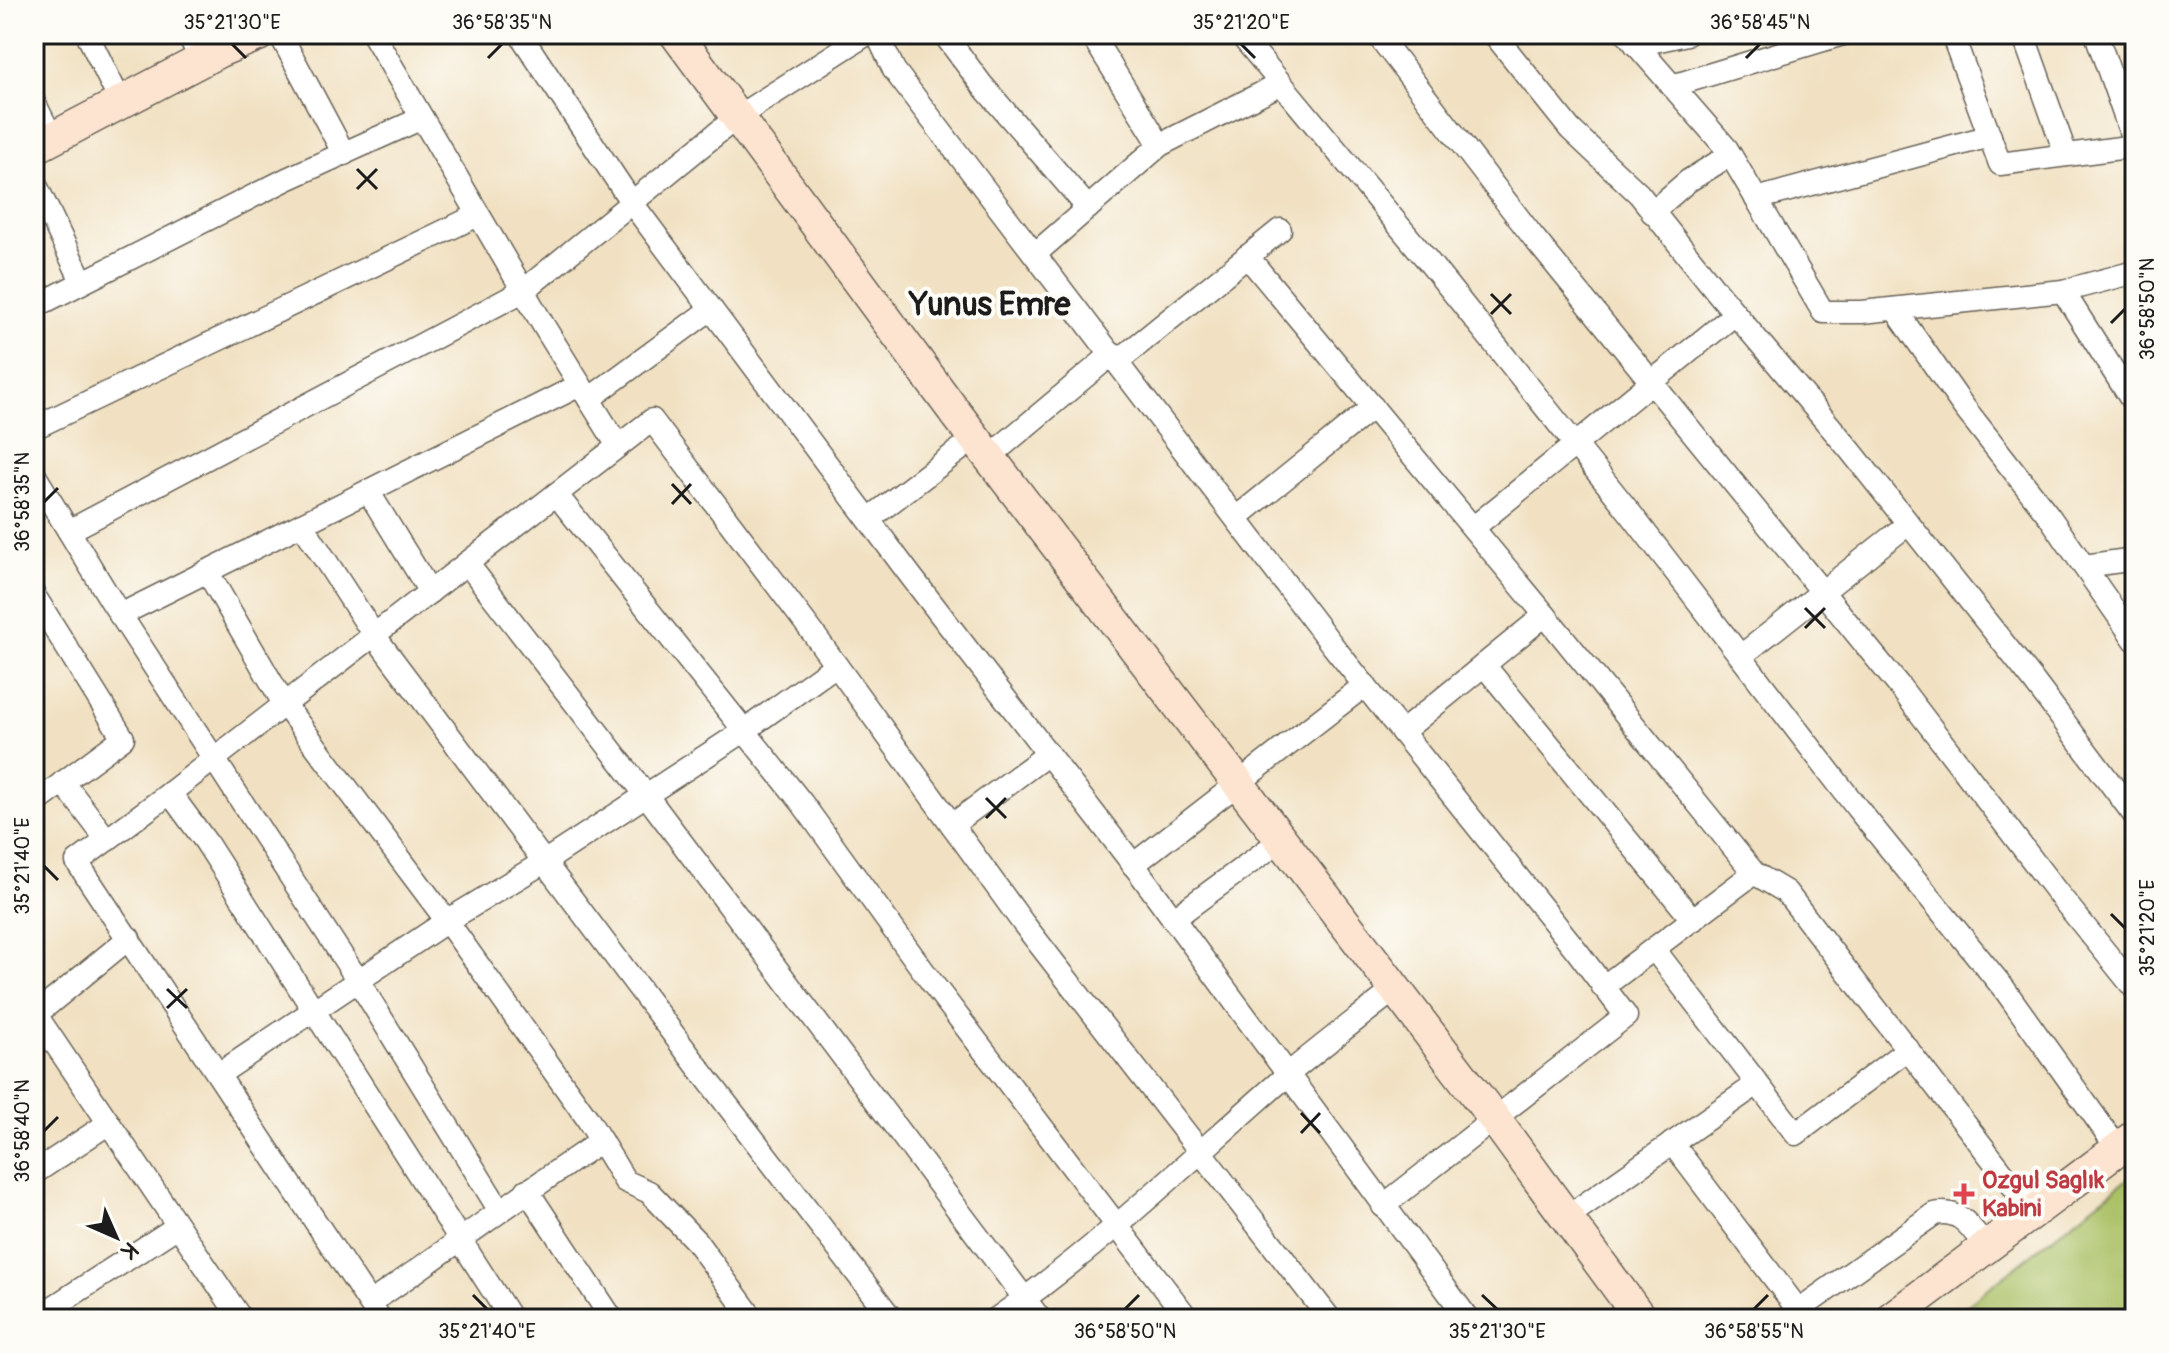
<svg xmlns="http://www.w3.org/2000/svg" width="2169" height="1353" font-family="Pangolin,sans-serif">
<style>
.green{fill:#abc166;stroke:#646e41;stroke-width:2}
.lines{fill:none;stroke-linecap:round;stroke-linejoin:round}
.minor-casing{stroke:#676156;stroke-width:25}
.secondary-casing{stroke:#676156;stroke-width:35}
.minor{stroke:#fff;stroke-width:22}
.secondary{stroke:#fde4d0;stroke-width:32}
.ticks{fill:none;stroke:#1c1c1c;stroke-width:3}
.health-dot{fill:#e0444e;stroke:#fdfcf7;stroke-width:3}
.labels{text-anchor:middle;dominant-baseline:central;stroke-width:8;stroke-linejoin:round;paint-order:stroke}
.health-label{font-size:24px;font-weight:bold;fill:#be3a42;stroke:#fdfcf7;text-anchor:start}
.district-label{font-size:32px;font-weight:bold;fill:#1c1c1c;stroke:#fdfcf7}
.neatline{fill:none;stroke:#1c1c1c;stroke-width:3}
.ticks-label{font-size:20px;text-anchor:middle;fill:#1c1c1c}
</style>
<rect width="100%" height="100%" fill="#fdfcf7"/>
<filter id="ink" filterUnits="userSpaceOnUse"><feTurbulence type="fractalNoise" baseFrequency=".0125" numOctaves="2"/><feDisplacementMap in="SourceGraphic" scale="16" xChannelSelector="R" yChannelSelector="G"/><feConvolveMatrix kernelMatrix="1 2 1 2 8 2 1 2 1" color-interpolation-filters="sRGB"/></filter>
<filter id="wash" filterUnits="userSpaceOnUse"><feTurbulence type="fractalNoise" baseFrequency=".006" numOctaves="4" result="noise"/><feDisplacementMap in="SourceGraphic" scale="32" xChannelSelector="R" yChannelSelector="G"/><feGaussianBlur stdDeviation="1.8" result="paint"/><feColorMatrix in="noise" values="0 0 0 0 0 0 0 0 0 0 0 0 0 0 0 0 0 1.4 0 .05"/><feComposite in="paint" operator="in"/></filter>
<g filter="url(#wash)">
<rect width="100%" height="100%" fill="#f1e1c2"/>
<polygon class="green" points="2135,1173 2135,1319 1949,1319"/>
</g>
<g filter="url(#ink)">
<g class="lines">
<g class="minor-casing">
<g id="minor">
<polyline points="87,34 121,103"/>
<polyline points="188,34 202,61"/>
<polyline points="280,34 344,154"/>
<polyline points="373,34 545,328 618,446"/>
<polyline points="520,34 632,203 910,575 1139,872 1468,1319"/>
<polyline points="877,34 894,70 1333,646 1577,951 1626,1016 1383,1206"/>
<polyline points="944,34 982,85 1088,208"/>
<polyline points="1091,34 1160,145"/>
<polyline points="1240,34 1424,256 1631,514 1857,808 2005,990 2118,1149"/>
<polyline points="1377,34 1534,238 1900,687 2056,891 2135,989"/>
<polyline points="1494,34 1570,129 1639,194 1717,292 1850,450 2032,679 2135,816"/>
<polyline points="1627,34 1727,149 1823,312 1862,312 2063,291 2135,272"/>
<polyline points="1952,34 2000,164 2135,146"/>
<polyline points="2023,34 2066,155"/>
<polyline points="2096,34 2135,145"/>
<polyline points="1636,45 1687,34"/>
<polyline points="1672,86 1843,34"/>
<polyline points="34,102 52,138"/>
<polyline points="34,181 82,281"/>
<polyline points="1756,199 1990,136"/>
<polyline points="1652,212 1688,181 1730,155"/>
<polyline points="1035,254 1160,145 1280,84"/>
<polyline points="1247,256 1545,615 1754,873 1786,892 2033,1212"/>
<polyline points="2063,291 2135,405"/>
<polyline points="34,307 287,179 422,118"/>
<polyline points="1895,309 1963,406 2049,516 2135,640"/>
<polyline points="1118,361 1280,230"/>
<polyline points="589,399 711,309"/>
<polyline points="34,428 478,215"/>
<polyline points="989,457 1112,354"/>
<polyline points="34,474 112,602 359,982 500,1211"/>
<polyline points="368,491 430,592"/>
<polyline points="556,494 802,803 930,980 1188,1319"/>
<polyline points="1236,518 1373,407"/>
<polyline points="869,519 975,438"/>
<polyline points="302,524 374,635 698,1067 892,1319"/>
<polyline points="1473,528 1735,314"/>
<polyline points="69,531 523,291 737,117 867,34"/>
<polyline points="467,563 646,795 1040,1319"/>
<polyline points="2084,566 2135,559"/>
<polyline points="207,571 284,704 447,921 587,1118 625,1181 649,1192 696,1241 753,1319"/>
<polyline points="34,595 123,738 34,804"/>
<polyline points="120,615 580,385"/>
<polyline points="1741,656 1908,524"/>
<polyline points="1484,665 1693,920"/>
<polyline points="1402,732 1545,615"/>
<polyline points="63,782 107,840"/>
<polyline points="170,793 206,842 511,1319"/>
<polyline points="952,825 1048,754"/>
<polyline points="1133,865 1365,685"/>
<polyline points="1173,919 1282,839"/>
<polyline points="1654,949 1796,1134 1908,1049"/>
<polyline points="1603,987 1754,873"/>
<polyline points="36,1015 241,1319"/>
<polyline points="34,1016 129,938"/>
<polyline points="219,1074 447,921 544,862 744,731 836,665"/>
<polyline points="1672,1143 1805,1319"/>
<polyline points="34,1173 109,1123"/>
<polyline points="527,1190 612,1319"/>
<polyline points="1567,1217 1757,1084"/>
<path d="M370,1303C448,1250 523,1193 601,1141"/>
<polyline points="35,1319 178,1226"/>
<polyline points="380,1319 77,862 170,793 652,420 813,633 1023,923 1330,1319"/>
<path d="M996,1319C1100,1247 1191,1159 1286,1076C1321,1046 1359,1018 1395,989"/>
<path d="M1786,1319L1934,1214C1961,1208 1971,1228 1986,1247"/>
</g>
</g>
<g class="secondary-casing">
<g id="secondary">
<polyline points="676,34 951,407 1493,1117 1641,1319"/>
<polyline points="34,148 219,51 260,34"/>
<polyline points="1890,1319 2135,1136"/>
</g>
</g>
<use href="#minor" class="minor"/>
<use href="#secondary" class="secondary"/>
</g>
</g>
<path class="ticks" d="M232,44L246,58M1241,44L1255,58M488,58L502,44M1746,58L1760,44M357,169L377,189M357,189L377,169M1491,294L1511,314M1491,314L1511,294M2111,323L2125,309M672,484L691,504M44,502L58,488M672,504L691,484M1805,608L1825,628M1805,628L1825,608M986,798L1006,818M986,818L1006,798M44,866L58,880M2111,914L2125,928M167,989L187,1008M167,1008L187,989M1301,1113L1320,1133M44,1131L58,1117M1301,1133L1320,1113M473,1295L487,1309M1482,1295L1497,1309M1125,1309L1139,1295M1754,1309L1768,1295"/>
<path class="health-dot" d="M1960 1182h8v8h8v8h-8v8h-8v-8h-8v-8h8z"/>
<g class="labels">
<g class="health-label">
<text x="1982" y="1180">Ozgul Saglık<tspan x="1982" dy="28">Kabini</tspan></text>
</g>
<g class="district-label">
<text x="990" y="305">Yunus Emre</text>
</g>
</g>
<rect width="2169" height="1353" fill="none" stroke="#fdfcf7" stroke-width="88"/>
<g transform="translate(116 1237) rotate(135)" stroke="#fdfcf7" stroke-width="6" paint-order="stroke">
<path d="M0-6L14 30L0 20L-14 30Z" fill="#1c1c1c"/>
<text y="-12" font-size="22" font-weight="bold" text-anchor="middle" fill="#1c1c1c">K</text>
</g>
<rect x="44" y="44" width="2081" height="1265" class="neatline"/>
<g class="ticks-label">
<text x="232" y="29">35°21'30"E</text>
<text x="502" y="29">36°58'35"N</text>
<text x="1241" y="29">35°21'20"E</text>
<text x="1760" y="29">36°58'45"N</text>
<text transform="translate(2147 309) rotate(-90)" y="7">36°58'50"N</text>
<text transform="translate(22 502) rotate(-90)" y="7">36°58'35"N</text>
<text transform="translate(22 866) rotate(-90)" y="7">35°21'40"E</text>
<text transform="translate(2147 928) rotate(-90)" y="7">35°21'20"E</text>
<text transform="translate(22 1131) rotate(-90)" y="7">36°58'40"N</text>
<text x="487" y="1338">35°21'40"E</text>
<text x="1125" y="1338">36°58'50"N</text>
<text x="1497" y="1338">35°21'30"E</text>
<text x="1754" y="1338">36°58'55"N</text>
</g>
</svg>
